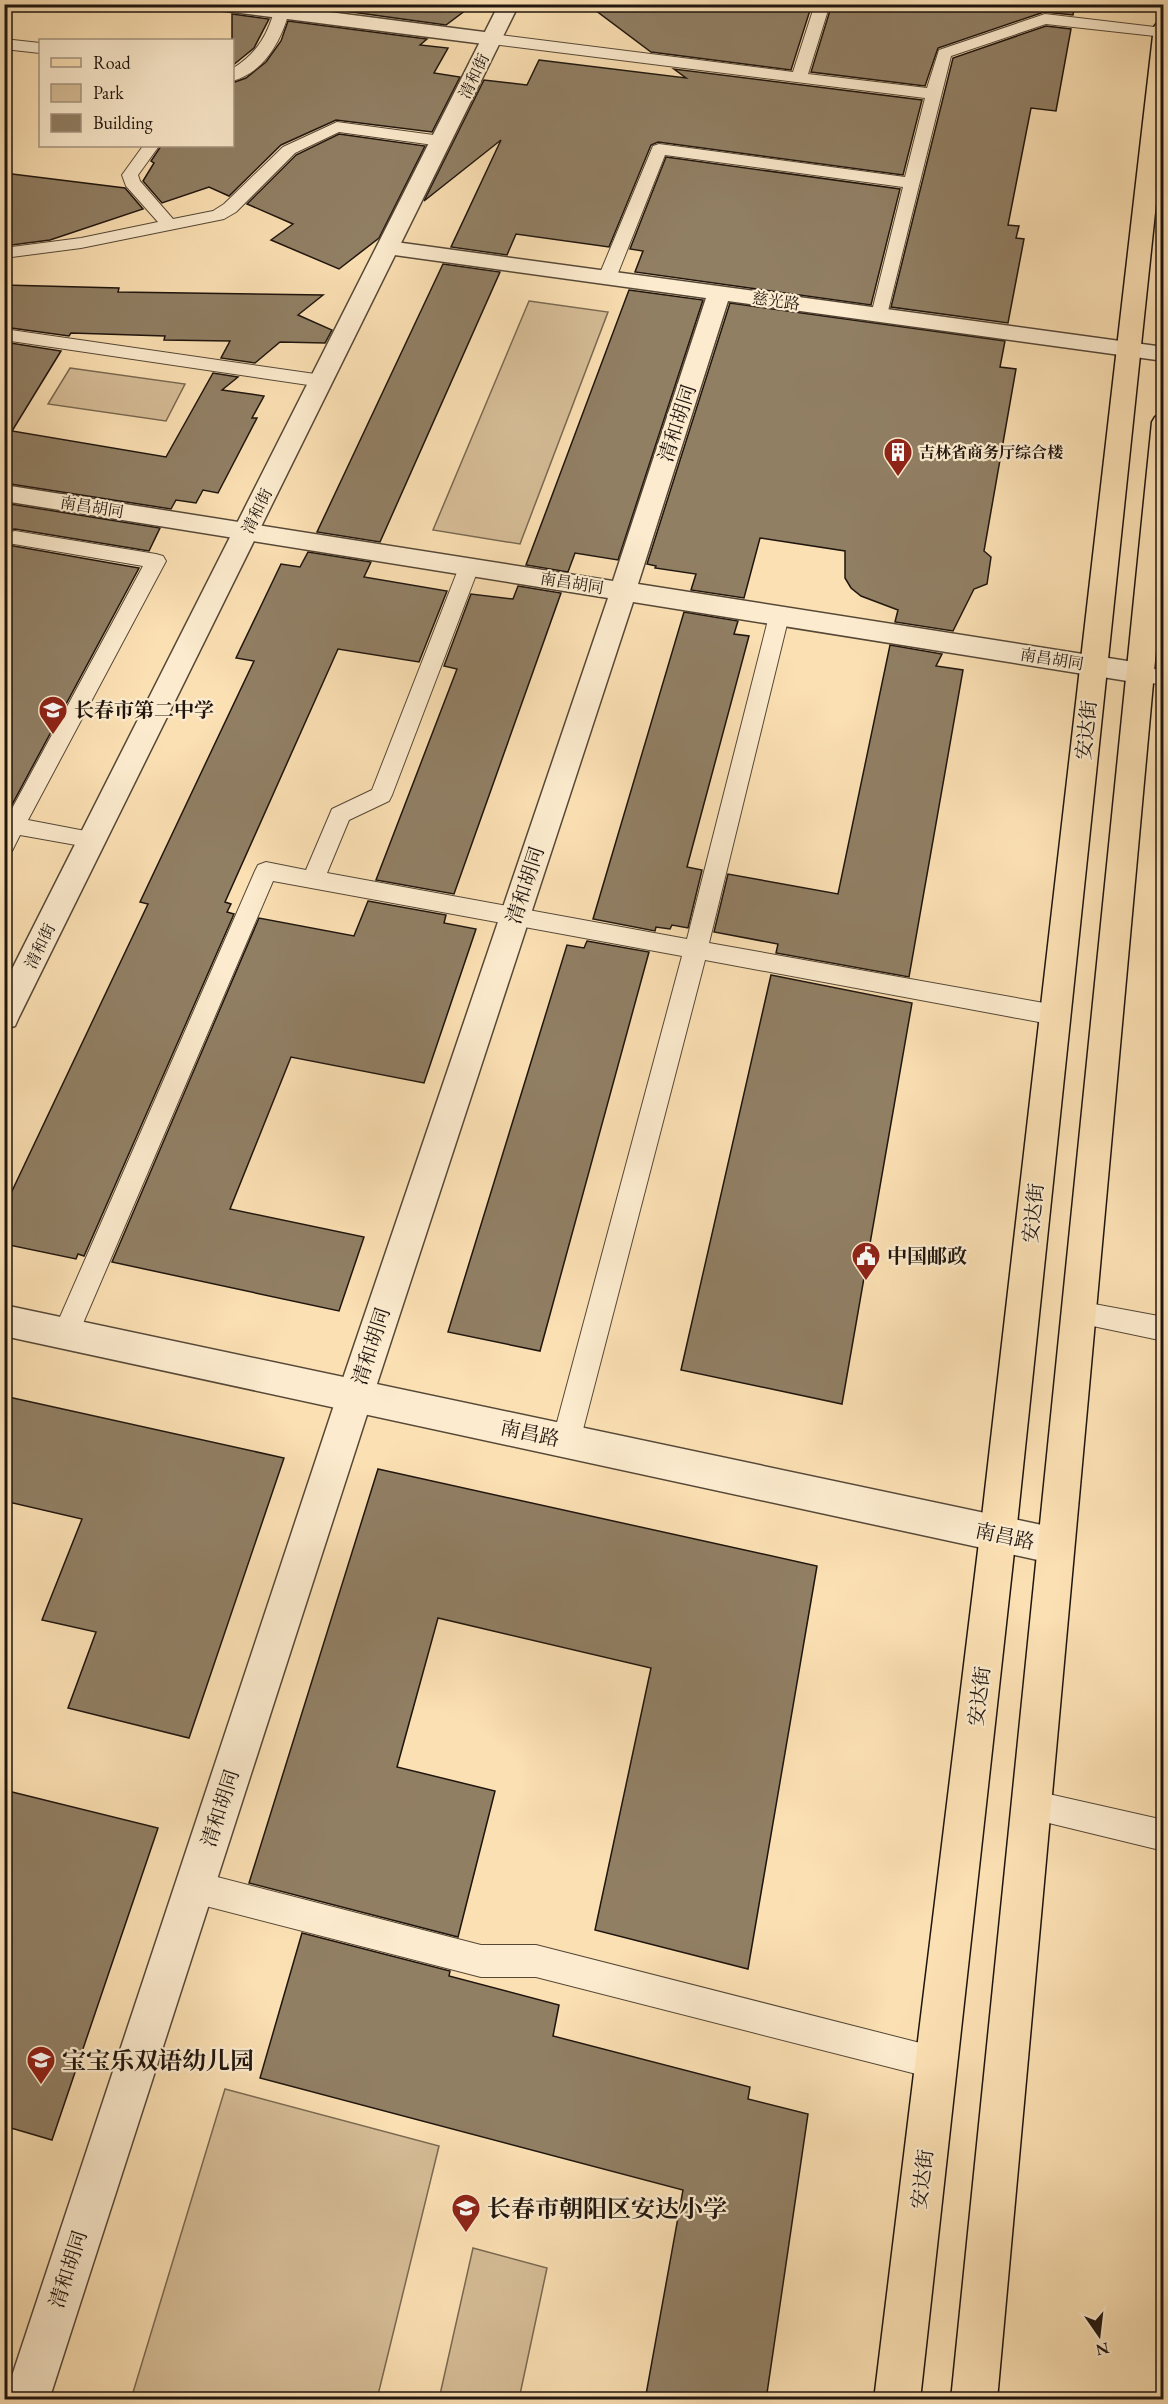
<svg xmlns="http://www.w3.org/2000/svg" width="1168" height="2404" font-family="'EB Garamond','Noto Serif SC',serif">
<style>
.green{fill:#d6bd97;stroke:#7a6952;stroke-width:1.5}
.building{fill:#917f64;stroke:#1f150e;stroke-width:1.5}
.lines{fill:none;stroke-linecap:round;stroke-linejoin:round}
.service-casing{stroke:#564837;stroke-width:2}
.minor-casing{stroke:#564837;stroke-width:3}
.tertiary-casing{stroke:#564837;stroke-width:3}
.primary-casing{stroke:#1f150e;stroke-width:3}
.service{fill:#fcebce;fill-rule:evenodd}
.minor{fill:#fcebce;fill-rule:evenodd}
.tertiary{fill:#fcebce;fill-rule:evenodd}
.primary{fill:#fbe0b3;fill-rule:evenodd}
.labels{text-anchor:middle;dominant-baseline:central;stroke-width:4.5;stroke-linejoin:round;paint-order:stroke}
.far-street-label{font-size:16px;fill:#1f150e;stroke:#fcebce}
.far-poi-label{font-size:16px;font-weight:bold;fill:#1f150e;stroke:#fcebce;text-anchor:start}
.street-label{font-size:20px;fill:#1f150e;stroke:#fcebce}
.poi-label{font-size:20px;font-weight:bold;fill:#1f150e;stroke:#fcebce;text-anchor:start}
.near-poi-label{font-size:24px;font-weight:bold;fill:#1f150e;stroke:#fcebce;text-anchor:start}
</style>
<rect width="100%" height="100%" fill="#fbe0b3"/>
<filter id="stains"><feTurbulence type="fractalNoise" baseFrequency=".00333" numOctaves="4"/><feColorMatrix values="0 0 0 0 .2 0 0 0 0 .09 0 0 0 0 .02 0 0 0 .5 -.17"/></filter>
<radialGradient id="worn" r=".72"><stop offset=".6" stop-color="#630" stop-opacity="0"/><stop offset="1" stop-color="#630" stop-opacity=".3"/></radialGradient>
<g class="green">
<polygon points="529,301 608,312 520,544 433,530"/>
<polygon points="70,368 185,384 166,421 48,404"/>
<polygon points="225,2089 439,2146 377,2399 131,2399"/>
<polygon points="473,2248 547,2268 519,2399 439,2399"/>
</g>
<g class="building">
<polygon points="293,4 474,4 446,25"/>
<polygon points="587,4 812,4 791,70 651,52"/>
<polygon points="832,4 1075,4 1073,15 1044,12 938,48 925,86 811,72"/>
<polygon points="232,14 269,19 254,48 232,66"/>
<polygon points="288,21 427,39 420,45 448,48 434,73 460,77 432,132 336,120 281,145 229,196 209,187 162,203 143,181 154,163 151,161 161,146 232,146 232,83 246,78 266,62 281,41"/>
<polygon points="1046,26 1071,29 1056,111 1031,108 1008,225 1019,226 1016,238 1024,239 1008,323 891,307 953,58"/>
<polygon points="539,60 686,78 674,69 922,100 903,175 658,142 651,145 609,247 516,234 507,255 451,247 501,140 424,201 484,80 527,85"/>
<polygon points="339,134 425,146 379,238 339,269 271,240 293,224 247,204 296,155"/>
<polygon points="666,157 900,189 871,305 635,272 643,251 630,249"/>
<polygon points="4,173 125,188 143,209 50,240 4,246"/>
<polygon points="443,264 500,272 380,542 317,532"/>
<polygon points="4,285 119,288 118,292 323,295 298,315 332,330 325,343 280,342 255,363 221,358 230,341 164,340 165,336 71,333 69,336 4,327"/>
<polygon points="629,290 703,300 618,560 575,553 568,572 526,565"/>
<polygon points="730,303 1005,341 1000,367 1016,369 984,551 991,557 987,584 974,589 953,631 895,622 898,610 861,596 851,588 845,578 845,551 760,538 744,598 691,590 696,574 655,568 656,566 647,564"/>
<polygon points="4,342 61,351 12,431 166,457 213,373 238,377 222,390 264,396 252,418 257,418 218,493 203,490 196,503 176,500 171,509 4,483"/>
<polygon points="4,503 160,528 149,551 15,529 7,531 4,534"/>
<polygon points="4,542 8,545 139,568 7,814 4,814"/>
<polygon points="308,552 371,562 364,577 447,591 419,662 338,649 225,902 231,904 227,912 234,914 84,1256 78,1254 76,1259 4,1244 4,1208 148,904 140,902 254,661 236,658 281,564 300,567"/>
<polygon points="518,586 561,593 454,894 376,880 457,669 444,666 471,594 513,599"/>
<polygon points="684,612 738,621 734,634 749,636 687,867 702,870 688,928 672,925 670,929 656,927 655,931 593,919"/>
<polygon points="890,645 942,654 936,666 963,670 909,977 776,953 778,944 714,932 728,874 838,894"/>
<polygon points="368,901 446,915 444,923 476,929 424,1083 291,1057 230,1209 364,1237 339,1311 112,1262 259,918 354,936"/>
<polygon points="587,941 649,952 540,1351 448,1332 567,945 584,948"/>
<polygon points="771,975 912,1003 842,1404 681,1370"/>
<polygon points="4,1396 284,1458 189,1738 68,1708 96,1632 42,1620 82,1519 4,1501"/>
<polygon points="378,1469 817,1566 748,1969 595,1930 651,1668 438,1618 397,1767 495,1791 458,1937 249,1883"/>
<polygon points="4,1790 158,1828 52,2140 4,2126"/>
<polygon points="302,1933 450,1971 449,1976 559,2005 553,2036 750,2087 748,2099 808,2114 766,2400 645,2400 683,2190 260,2078"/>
</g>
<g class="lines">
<g class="service-casing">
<g id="service">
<path d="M276,4H291C284,35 267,72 232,81V69C258,53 269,33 276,4Z"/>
<polygon points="815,4 830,4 808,74 927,88 939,50 1045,14 1163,28 1164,37 1046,24 951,56 886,319 874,319 871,315 903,187 665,155 616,278 613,282 601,282 598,278 653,146 659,144 905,177 925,98 492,44 484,39 487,36 492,34 793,72"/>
<polygon points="4,39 40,43 40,53 4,49"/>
<polygon points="337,122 441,136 449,141 441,146 339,132 295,153 236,212 224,219 81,248 4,258 4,248 81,238 158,222 126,186 122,175 143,146 159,146 138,175 140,181 173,219 213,211 224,204 283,147"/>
<polygon points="4,329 322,375 329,377 331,381 329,385 322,387 4,340"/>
<polygon points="15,531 156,554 163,556 166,561 28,820 101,834 104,840 101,846 93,848 20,835 12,851 4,853 4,816 8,816 143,566 8,543 5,538 8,533"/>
<polygon points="469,560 476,562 479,567 392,795 389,801 349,820 327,873 687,939 769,616 772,611 779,609 786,611 789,616 709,943 1055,1005 1063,1008 1067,1015 1063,1022 1055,1025 705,960 580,1441 576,1450 566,1454 556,1450 552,1441 682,956 273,881 75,1342 66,1345 57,1342 53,1333 255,871 258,865 266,862 306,870 332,809 372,790 459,567 462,562"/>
<polygon points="1140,666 1164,671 1164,686 1133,678 1130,673 1133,668"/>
<polygon points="1078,1301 1164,1317 1164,1341 1069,1321 1065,1313 1069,1305"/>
<polygon points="1031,1790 1164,1820 1164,1851 1020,1816 1016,1805 1020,1794"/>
<polygon points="194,1871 481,1945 536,1945 936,2047 948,2051 952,2063 948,2075 936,2079 536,1977 481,1977 194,1903 183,1898 178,1887 183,1876"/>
</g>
</g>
<g class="minor-casing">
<g id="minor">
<polygon points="208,4 267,4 492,33 499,35 502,39 499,43 492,45 217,10 210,8"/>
<polygon points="388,241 1164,347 1164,361 728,301 638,584 1140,663 1150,666 1154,673 1150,680 1140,683 633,602 373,1396 49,2400 4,2400 337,1396 608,598 4,501 4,485 613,581 706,298 380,253 377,248 380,243"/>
</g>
</g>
<g class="tertiary-casing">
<g id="tertiary">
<polygon points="499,4 519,4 19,1017 15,1026 4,1029 4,985"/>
<polygon points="4,1305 1056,1528 1069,1533 1074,1546 1069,1559 1056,1564 4,1336"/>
</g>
</g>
<g class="primary-casing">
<g id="primary">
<polygon points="1164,21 1164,127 1016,1534 920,2400 874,2400 980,1534 1154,27 1157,23"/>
<polygon points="1164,414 1164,562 997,2400 951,2400 1152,422 1155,417"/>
</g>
</g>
<use href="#service" class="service"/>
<use href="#minor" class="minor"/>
<use href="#tertiary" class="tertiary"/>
<use href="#primary" class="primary"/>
</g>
<defs>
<g id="building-pin" transform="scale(1.5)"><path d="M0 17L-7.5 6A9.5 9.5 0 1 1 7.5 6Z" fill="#8f2418" stroke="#fcebce"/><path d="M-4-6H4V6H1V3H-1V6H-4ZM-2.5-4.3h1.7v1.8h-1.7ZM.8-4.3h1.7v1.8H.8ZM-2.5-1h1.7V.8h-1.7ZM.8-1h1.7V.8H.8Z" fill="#fff"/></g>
<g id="school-pin" transform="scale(1.5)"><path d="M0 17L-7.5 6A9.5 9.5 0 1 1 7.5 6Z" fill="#8f2418" stroke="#fcebce"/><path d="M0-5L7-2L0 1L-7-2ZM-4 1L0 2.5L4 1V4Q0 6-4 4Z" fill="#fff"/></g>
<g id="civic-pin" transform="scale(1.5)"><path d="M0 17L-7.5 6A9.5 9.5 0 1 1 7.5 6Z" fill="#8f2418" stroke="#fcebce"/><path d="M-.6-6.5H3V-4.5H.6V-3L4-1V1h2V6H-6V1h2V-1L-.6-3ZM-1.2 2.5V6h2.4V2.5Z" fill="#fff"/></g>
</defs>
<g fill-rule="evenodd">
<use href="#building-pin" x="898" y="452"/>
<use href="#school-pin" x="53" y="710"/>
<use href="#civic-pin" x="866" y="1256"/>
<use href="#school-pin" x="41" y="2060"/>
<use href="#school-pin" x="466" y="2208"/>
</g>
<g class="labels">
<g class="far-street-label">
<text transform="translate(474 76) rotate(-64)">清和街</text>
<text transform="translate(776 301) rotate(8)">慈光路</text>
<text transform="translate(92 507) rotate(9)">南昌胡同</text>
<text transform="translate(257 511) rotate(-64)">清和街</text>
<text transform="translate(572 583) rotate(9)">南昌胡同</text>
<text transform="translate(1052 659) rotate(9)">南昌胡同</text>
<text transform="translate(40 946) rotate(-64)">清和街</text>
</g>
<g class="far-poi-label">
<text x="919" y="452">吉林省商务厅综合楼</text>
</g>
<g class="street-label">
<text transform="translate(677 423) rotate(-72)">清和胡同</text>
<text transform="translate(1086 730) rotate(-84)">安达街</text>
<text transform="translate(525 885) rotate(-72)">清和胡同</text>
<text transform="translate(1033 1213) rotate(-84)">安达街</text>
<text transform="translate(371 1346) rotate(-72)">清和胡同</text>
<text transform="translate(530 1433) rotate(12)">南昌路</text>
<text transform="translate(1005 1536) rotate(12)">南昌路</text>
<text transform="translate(979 1696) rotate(-83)">安达街</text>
<text transform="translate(220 1808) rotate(-72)">清和胡同</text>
<text transform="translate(922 2179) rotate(-83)">安达街</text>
<text transform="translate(68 2269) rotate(-72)">清和胡同</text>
</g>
<g class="poi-label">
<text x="74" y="710">长春市第二中学</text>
<text x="887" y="1256">中国邮政</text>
</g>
<g class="near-poi-label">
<text x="62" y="2060">宝宝乐双语幼儿园</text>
<text x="487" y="2208">长春市朝阳区安达小学</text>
</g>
</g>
<rect width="1168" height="2404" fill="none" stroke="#fbe0b3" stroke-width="24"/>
<rect x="6" y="6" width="1156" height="2392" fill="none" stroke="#1f150e" stroke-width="3"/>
<rect x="12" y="12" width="1144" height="2380" fill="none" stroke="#1f150e" stroke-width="1.5"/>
<rect x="39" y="39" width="195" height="108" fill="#fcebce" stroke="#a49581" stroke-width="1.5"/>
<rect x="51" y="58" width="30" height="9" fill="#fbe0b3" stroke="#a49581" stroke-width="1.5"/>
<text x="93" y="69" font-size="18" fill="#1f150e">Road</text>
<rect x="51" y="84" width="30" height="18" fill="#d6bd97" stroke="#a49581" stroke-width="1.5"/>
<text x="93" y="99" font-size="18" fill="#1f150e">Park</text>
<rect x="51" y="114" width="30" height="18" fill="#917f64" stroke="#a49581" stroke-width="1.5"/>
<text x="93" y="129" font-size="18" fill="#1f150e">Building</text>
<g transform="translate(1099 2335) rotate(166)" stroke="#fcebce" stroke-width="4.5" paint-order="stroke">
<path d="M0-4.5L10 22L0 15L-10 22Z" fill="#1f150e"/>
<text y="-9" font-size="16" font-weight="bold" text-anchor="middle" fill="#1f150e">N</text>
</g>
<rect width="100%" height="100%" filter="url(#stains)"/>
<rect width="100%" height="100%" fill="url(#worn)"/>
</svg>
